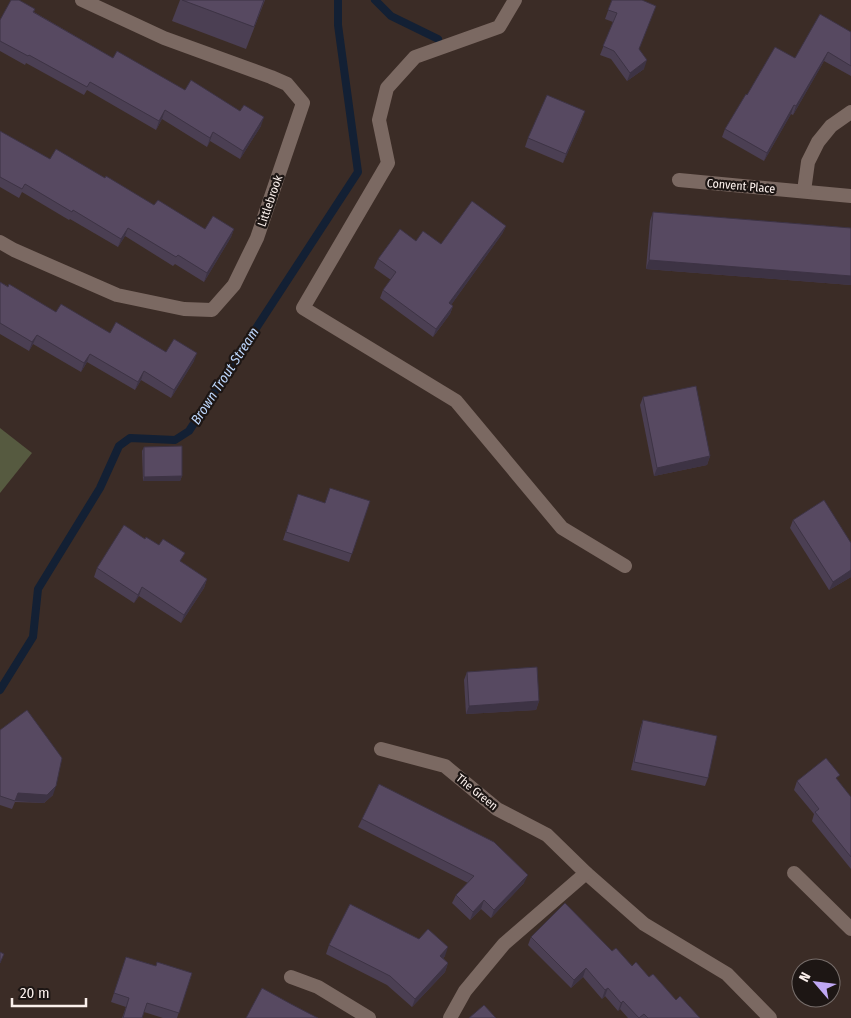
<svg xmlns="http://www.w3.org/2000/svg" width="851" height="1018" font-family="'Fira Sans Condensed',sans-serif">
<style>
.green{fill:#565a40}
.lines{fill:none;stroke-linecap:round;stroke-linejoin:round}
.stream{stroke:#132034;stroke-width:8}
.minor{stroke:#7b6962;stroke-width:14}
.wall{fill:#4b3f53}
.shaded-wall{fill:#3d3344}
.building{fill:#574961;stroke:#3d3344}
.labels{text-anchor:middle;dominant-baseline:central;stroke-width:4.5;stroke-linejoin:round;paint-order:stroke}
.street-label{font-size:12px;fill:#fbf0ec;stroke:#1d1614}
.water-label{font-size:14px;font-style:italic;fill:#bcd5fa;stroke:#1d1614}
</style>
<rect width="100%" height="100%" fill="#3b2c26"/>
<polygon class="green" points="0,428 32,453 0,493"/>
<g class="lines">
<g class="stream">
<polyline points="375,0 391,16 438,39"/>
<polyline points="0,690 33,637 38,589 100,488 119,446 130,438 175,440 189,431 358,172 338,25 338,0"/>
</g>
<g class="minor">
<polyline points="515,0 499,27 415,57 387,88 379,120 388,163 303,308 456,401 562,528 625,566"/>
<polyline points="679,180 851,196"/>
<polyline points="804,191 808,162 818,142 831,126 851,112"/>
<polyline points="0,242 14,250 117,295 184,309 212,310 234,285 257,238 303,103 287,84 271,77 164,38 82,0"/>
<polyline points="381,749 445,766 497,809 547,835 586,873 644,924 727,974 770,1018"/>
<polyline points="794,873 851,929"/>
<polyline points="291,977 318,987 369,1018"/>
<polyline points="450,1018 465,991 504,944 586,873"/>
</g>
</g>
<g class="wall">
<polygon points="180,0 265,0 246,49 172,21"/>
<polygon points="612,0 639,50 644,69 627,81 611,59 600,55 613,22 605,19"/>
<polygon points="35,9 34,12 113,58 185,90 261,126 240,159 210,141 207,147 162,119 156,130 87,90 84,95 26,63 25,65 0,51 0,20"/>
<polygon points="851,32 851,76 824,61 793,115 791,114 764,161 722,137 725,129 747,95 795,58"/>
<polygon points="582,120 563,163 525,147 528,138"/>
<polygon points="0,131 50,159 105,178 154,205 205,229 234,229 231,237 204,282 175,264 173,266 125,236 118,247 70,219 69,220 22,192 19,198 0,187"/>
<polygon points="653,212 851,228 851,285 646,269 650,221"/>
<polygon points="506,226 502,234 451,305 453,306 450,314 433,337 380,298 383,290 391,280 374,268 378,259 416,241 441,244"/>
<polygon points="0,282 56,312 110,333 194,361 171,398 141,380 135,390 87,362 81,372 33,344 29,351 0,334"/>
<polygon points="643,397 710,456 707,465 654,476 640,405"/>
<polygon points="144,447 182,476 180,481 143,481 142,451"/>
<polygon points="298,494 325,503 370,501 349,562 283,540"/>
<polygon points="793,520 851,543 851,577 829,590 790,528"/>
<polygon points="181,562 207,579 204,588 181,623 139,596 134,603 94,577 97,568"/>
<polygon points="467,672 539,701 536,710 466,714 464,680"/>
<polygon points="643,720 708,778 705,786 631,770 640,729"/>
<polygon points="0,730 53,795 44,803 15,802 12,809 0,805"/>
<polygon points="797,781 838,781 851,797 851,869 812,821 814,814 794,790"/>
<polygon points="362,819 524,883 491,918 481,909 470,920 452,903 456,895 468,883 358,827"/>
<polygon points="531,937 612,951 649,977 676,1000 700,1018 628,1018 620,1009 618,1011 605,996 602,999 583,977 571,988 528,945"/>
<polygon points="329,945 445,956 443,958 448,963 445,972 412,1007 387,985 326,954"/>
<polygon points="126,957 156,966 192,973 177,1018 163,1018 144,1012 142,1018 122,1018 126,1007 111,1002"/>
</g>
<g class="shaded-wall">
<polygon points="828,52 824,61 793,115 796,106"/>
<polygon points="647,60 644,69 627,81 630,73"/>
<polygon points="794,105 791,114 764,161 767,153"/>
<polygon points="165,110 162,119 156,130 159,121"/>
<polygon points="585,111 582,120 563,163 566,154"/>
<polygon points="264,117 261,126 240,159 243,151"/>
<polygon points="213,132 210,141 207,147 210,138"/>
<polygon points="506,226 502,234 446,312 449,303"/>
<polygon points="128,228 125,236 118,247 121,239"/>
<polygon points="234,229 231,237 204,282 207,273"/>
<polygon points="649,260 851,276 851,285 646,269"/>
<polygon points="453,306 450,314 433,337 436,329"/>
<polygon points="37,335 33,344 29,351 32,342"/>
<polygon points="197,353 194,361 171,398 174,390"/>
<polygon points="90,354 87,362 81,372 84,363"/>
<polygon points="144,371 141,380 135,390 138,382"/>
<polygon points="710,456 707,465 654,476 657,468"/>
<polygon points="182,476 180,481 143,481 144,477"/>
<polygon points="851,570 851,577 829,590 833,582"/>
<polygon points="207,579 204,588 181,623 184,615"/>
<polygon points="142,587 139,596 134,603"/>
<polygon points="539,701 536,710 466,714 469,706"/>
<polygon points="56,786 53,795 44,803 15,801 18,793"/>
<polygon points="528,875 524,883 491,918 494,910"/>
<polygon points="484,900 481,909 470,920 473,912"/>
<polygon points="448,947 445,956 437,964 440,956"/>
<polygon points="448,963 445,972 412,1007 415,999"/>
<polygon points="586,968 583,977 571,988 574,980"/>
<polygon points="608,988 605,996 602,999 605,990"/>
<polygon points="623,1001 620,1009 618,1011 621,1003"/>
</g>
<g class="building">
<polygon points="11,0 19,0 35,9 33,12 113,58 117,51 185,90 191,80 240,111 244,105 264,117 243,151 213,132 210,138 165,110 159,121 90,82 87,87 29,55 28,56 0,41 0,20"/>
<polygon points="182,0 264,0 254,27"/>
<polygon points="612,0 642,0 656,6 639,49 647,60 630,73 614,51 603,46 617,13 608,10"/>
<polygon points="820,14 851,32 851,66 828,52 796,106 794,105 767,153 725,129 746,94 747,95 775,47 795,58"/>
<polygon points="547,95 585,111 566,154 528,138"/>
<polygon points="0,131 50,159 56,149 105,178 106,176 154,205 158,200 205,229 213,216 234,229 207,273 178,255 176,257 128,228 121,239 73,210 72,212 25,184 22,189 0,177"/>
<polygon points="472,201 506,226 449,303 453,306 436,329 383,290 396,272 378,259 400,229 416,241 423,231 441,244"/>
<polygon points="653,212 851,228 851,276 649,260"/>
<polygon points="0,282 8,287 9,284 56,312 61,304 110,333 116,322 166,352 174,339 197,353 174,390 144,371 138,382 90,354 84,363 37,335 32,342 0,323"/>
<polygon points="696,386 710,456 657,468 643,397"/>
<polygon points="182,446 182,476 144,477 144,447"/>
<polygon points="330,488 370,501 352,554 286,532 298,494 325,503"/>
<polygon points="824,500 851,543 851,570 833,582 793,520"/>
<polygon points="124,525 145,539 146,537 159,545 163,539 185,553 180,561 207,579 184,615 142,587 138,595 97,568"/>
<polygon points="537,667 539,701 469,706 467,672"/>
<polygon points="27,710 62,758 56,786 47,795 18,793 15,801 0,796 0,730"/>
<polygon points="643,720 717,736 708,778 634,762"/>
<polygon points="826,758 840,775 836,778 851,797 851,857 815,812 819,809 797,781"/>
<polygon points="379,784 494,842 528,875 494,910 484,900 473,912 456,895 474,876 362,819"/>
<polygon points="565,903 612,951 616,948 632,966 636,962 649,977 653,974 676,1000 680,996 700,1018 648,1018 644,1014 639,1018 623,1001 621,1003 608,988 605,990 586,968 574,980 531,937"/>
<polygon points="350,904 419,939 428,929 448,947 440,956 448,963 415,999 390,976 329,945"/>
<polygon points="0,952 4,954 0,963"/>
<polygon points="126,957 156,966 157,962 192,973 179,1013 147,1003 142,1018 123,1018 129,998 114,993"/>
<polygon points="262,988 291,1004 318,1018 246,1018"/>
<polygon points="484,1005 496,1018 469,1018"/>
</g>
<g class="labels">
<g class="street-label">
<text transform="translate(741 186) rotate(5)">Convent Place</text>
<text transform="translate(270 201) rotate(-71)">Littlebrook</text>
<text transform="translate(477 792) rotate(39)">The Green</text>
</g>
<g class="water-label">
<text transform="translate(225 376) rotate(-57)">Brown Trout Stream</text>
</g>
</g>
<g transform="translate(816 983) rotate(298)"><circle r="24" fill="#1d1614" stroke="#766d6a"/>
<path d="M0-4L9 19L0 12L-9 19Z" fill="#c0a8f4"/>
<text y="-8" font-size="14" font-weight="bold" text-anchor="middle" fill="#fbf0ec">N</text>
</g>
<path d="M12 998v8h74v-8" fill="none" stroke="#fbf0ec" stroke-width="2.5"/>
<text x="20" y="998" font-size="15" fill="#fbf0ec" stroke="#1d1614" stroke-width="4" paint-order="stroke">20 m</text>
</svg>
